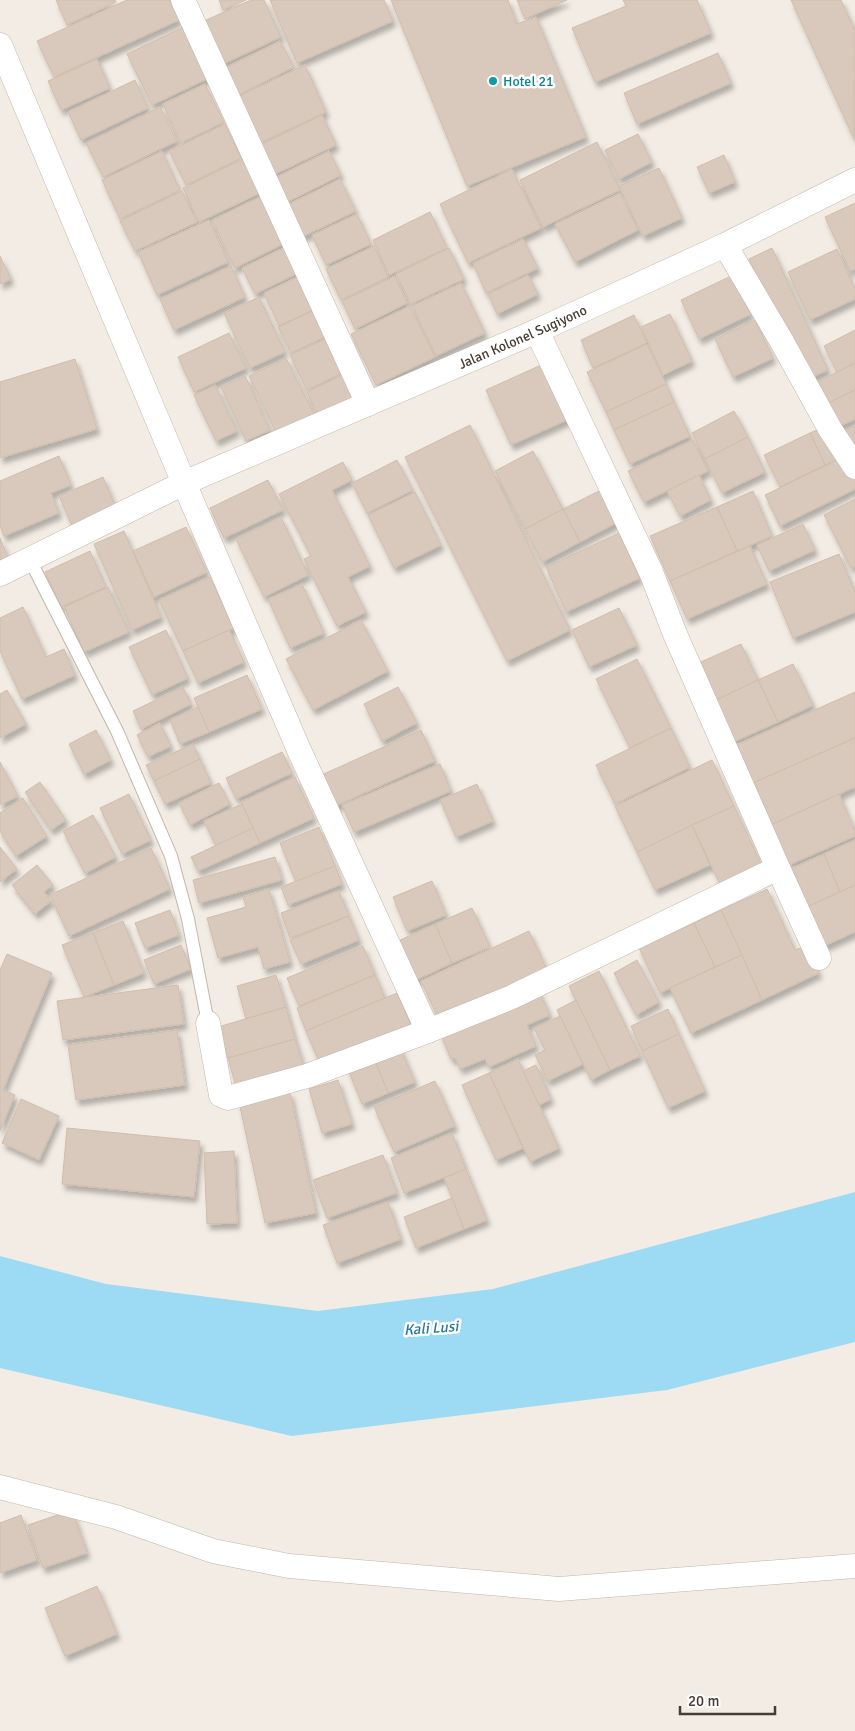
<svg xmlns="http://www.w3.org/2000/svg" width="855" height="1731" font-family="Signika,sans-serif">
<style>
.water{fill:#9cdbf3}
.building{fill:#d8c9bc;stroke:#d0bdac;filter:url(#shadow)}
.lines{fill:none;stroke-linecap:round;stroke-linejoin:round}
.lane-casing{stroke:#c1b6a9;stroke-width:14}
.street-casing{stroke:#c1b6a9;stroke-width:25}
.lane{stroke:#fff;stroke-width:12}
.street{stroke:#fff;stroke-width:24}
.culture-dot{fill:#0f9aa8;stroke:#fff;stroke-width:2}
.labels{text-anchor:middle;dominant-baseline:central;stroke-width:5;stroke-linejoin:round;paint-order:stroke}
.culture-label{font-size:14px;fill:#0d838f;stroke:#fff;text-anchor:start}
.street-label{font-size:14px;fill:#453c33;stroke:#fff}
.water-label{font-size:15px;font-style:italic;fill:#257a9c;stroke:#fff}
</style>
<defs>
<filter id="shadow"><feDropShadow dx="3" dy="5.5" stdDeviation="2.5" flood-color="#0004"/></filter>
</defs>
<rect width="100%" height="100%" fill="#f3ece4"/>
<polygon class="water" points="855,1192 855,1342 667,1390 292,1436 0,1368 0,1256 106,1284 318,1311 493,1289"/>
<g class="building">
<polygon points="56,0 115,0 116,2 67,25"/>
<polygon points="127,0 170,0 179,20 54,77 37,41"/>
<polygon points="219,0 246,0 223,10"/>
<polygon points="251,0 264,0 281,37 223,64 204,21"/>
<polygon points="270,0 384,0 393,21 297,63"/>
<polygon points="391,0 508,0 517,24 536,17 586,137 467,186"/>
<polygon points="517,0 567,0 525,19"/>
<polygon points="623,0 697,0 711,33 595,82 572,28 626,6"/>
<polygon points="791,0 841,0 855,31 854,139"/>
<polygon points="185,26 209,78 152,105 127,54"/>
<polygon points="280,41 294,67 238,95 225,68"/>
<polygon points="718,53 731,83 637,124 624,93"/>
<polygon points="97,59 110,88 61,110 48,81"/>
<polygon points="305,65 326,112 260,143 239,96"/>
<polygon points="135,80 148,108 81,140 68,112"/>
<polygon points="205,84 224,122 181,143 163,104"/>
<polygon points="160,107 177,141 103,177 86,143"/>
<polygon points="322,115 336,145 273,175 260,145"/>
<polygon points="225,124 241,158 186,185 169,151"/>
<polygon points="638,134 652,162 619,179 605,150"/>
<polygon points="597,142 620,190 543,227 520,180"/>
<polygon points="162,151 180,190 120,219 102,180"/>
<polygon points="329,151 341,175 285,203 273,179"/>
<polygon points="724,155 735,182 709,193 697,167"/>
<polygon points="245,158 262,192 199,222 183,188"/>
<polygon points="659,168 682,218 643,236 619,186"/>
<polygon points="512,169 541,228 468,263 440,204"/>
<polygon points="340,179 356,211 302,237 287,205"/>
<polygon points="182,191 197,222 135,251 120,221"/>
<polygon points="620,193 638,230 575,262 555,224"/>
<polygon points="266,194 289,241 235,268 212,220"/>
<polygon points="855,203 855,269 850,271 825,217"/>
<polygon points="430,212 447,248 389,275 373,240"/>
<polygon points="357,214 371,244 326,265 312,235"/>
<polygon points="209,220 228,262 157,295 138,252"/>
<polygon points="523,239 538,268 486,293 473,263"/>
<polygon points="292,244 304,270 255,294 242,268"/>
<polygon points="374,246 388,277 341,300 326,269"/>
<polygon points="449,248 464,279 411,304 396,274"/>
<polygon points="772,248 828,370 804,381 749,259"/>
<polygon points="837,249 855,289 855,299 810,320 788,272"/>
<polygon points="0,256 11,279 0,284"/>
<polygon points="231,266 245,297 174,330 160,299"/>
<polygon points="304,274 319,307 279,326 264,293"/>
<polygon points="528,275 538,294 497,314 488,294"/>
<polygon points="733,275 751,314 699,339 681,300"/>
<polygon points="395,276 407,303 355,329 342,301"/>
<polygon points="461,283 485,333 436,356 412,306"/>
<polygon points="259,297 285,352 250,368 224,313"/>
<polygon points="410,306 435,357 376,385 351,334"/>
<polygon points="319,308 331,334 291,353 278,327"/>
<polygon points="670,314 692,361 663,375 641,327"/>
<polygon points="634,315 647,343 593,368 581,340"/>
<polygon points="755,320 773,358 733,377 715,339"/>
<polygon points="855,330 855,363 837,372 824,346"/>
<polygon points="229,333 246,368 194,392 178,357"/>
<polygon points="332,336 348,370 307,390 290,355"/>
<polygon points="647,344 666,384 606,412 587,372"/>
<polygon points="286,358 314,414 276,432 249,376"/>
<polygon points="75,359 97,429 0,458 0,382"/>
<polygon points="550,361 576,416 511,445 486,390"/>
<polygon points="855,363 855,390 824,405 813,384"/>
<polygon points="348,372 362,400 320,419 307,392"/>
<polygon points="245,376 270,430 246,441 221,387"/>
<polygon points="666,384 674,402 614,430 606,412"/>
<polygon points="215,385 237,431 216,441 194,395"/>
<polygon points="855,390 855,419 836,428 824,405"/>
<polygon points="674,402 690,436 630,464 614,430"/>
<polygon points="734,411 748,437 705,459 692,433"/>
<polygon points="470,425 570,630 507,661 405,457"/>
<polygon points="855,426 855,449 846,431"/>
<polygon points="823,427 838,460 825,465 810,433"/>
<polygon points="810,433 825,465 780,487 764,455"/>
<polygon points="748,437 765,472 722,493 705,459"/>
<polygon points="693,440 708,471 644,502 628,471"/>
<polygon points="533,451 563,509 525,529 495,471"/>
<polygon points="59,456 71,485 51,493 59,513 4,536 0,526 0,481"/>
<polygon points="845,456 855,476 855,489 780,526 765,495"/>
<polygon points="397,460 413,490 367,513 352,483"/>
<polygon points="343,462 352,480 332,490 370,566 348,577 366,612 337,626 304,559 311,556 279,494"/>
<polygon points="699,475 711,500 680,516 667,491"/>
<polygon points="103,477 117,510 73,528 59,496"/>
<polygon points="268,480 283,510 224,538 210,508"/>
<polygon points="603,489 620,521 580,542 563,509"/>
<polygon points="753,491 772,536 737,551 717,507"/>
<polygon points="415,492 441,545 394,568 368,515"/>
<polygon points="855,499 855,566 851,568 824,515"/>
<polygon points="717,507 737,551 670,581 650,536"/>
<polygon points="563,509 580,542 542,562 525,529"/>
<polygon points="281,517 308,575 264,597 236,539"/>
<polygon points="803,524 815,550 769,571 757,545"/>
<polygon points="186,527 207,572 154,597 133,551"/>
<polygon points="124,531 161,617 132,630 94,544"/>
<polygon points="619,533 640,578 566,612 546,567"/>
<polygon points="0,538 9,560 0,564"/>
<polygon points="750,546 767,584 687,619 670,581"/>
<polygon points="90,551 106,587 61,607 45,572"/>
<polygon points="839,554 855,592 855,612 793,638 770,582"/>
<polygon points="210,577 234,628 183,651 159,600"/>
<polygon points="302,584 324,633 290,648 268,599"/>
<polygon points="108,587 129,632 84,652 64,607"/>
<polygon points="23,607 46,657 64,649 75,675 22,699 0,651 0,618"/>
<polygon points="619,608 637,645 589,667 572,630"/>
<polygon points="361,620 388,671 313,710 286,659"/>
<polygon points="166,630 188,678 152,695 129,647"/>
<polygon points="229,630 244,662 198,683 183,651"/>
<polygon points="741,644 758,680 710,703 692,666"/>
<polygon points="637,659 671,728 630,748 596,679"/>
<polygon points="793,664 813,705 778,722 758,680"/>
<polygon points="247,675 262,709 209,732 194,698"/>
<polygon points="758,680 778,722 729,744 710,703"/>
<polygon points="183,687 191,704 141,729 133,711"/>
<polygon points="398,687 417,723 382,741 364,704"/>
<polygon points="7,690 26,724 0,738 0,694"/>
<polygon points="855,692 855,738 753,783 736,745"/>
<polygon points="198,707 209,732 180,744 170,720"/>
<polygon points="160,723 171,746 148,757 137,735"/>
<polygon points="671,728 690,767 615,804 596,765"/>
<polygon points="96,730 111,760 84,774 69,744"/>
<polygon points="421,730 435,761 329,809 315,778"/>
<polygon points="855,738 855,787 771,825 753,783"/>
<polygon points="193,744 200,759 154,781 146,765"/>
<polygon points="282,752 292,773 236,799 226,778"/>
<polygon points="200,759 211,783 165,804 154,781"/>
<polygon points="712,760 734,806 637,852 615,806"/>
<polygon points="0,762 18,796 0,805"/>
<polygon points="440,764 451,791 354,832 342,805"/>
<polygon points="295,777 314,818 260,843 241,802"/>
<polygon points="40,782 66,820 51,830 25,792"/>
<polygon points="219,783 230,804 190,825 179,803"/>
<polygon points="477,784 493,821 456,837 440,800"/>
<polygon points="129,794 151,840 122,854 100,808"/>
<polygon points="839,794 855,831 855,836 789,865 771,825"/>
<polygon points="23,798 47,836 16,856 0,831 0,813"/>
<polygon points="242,804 253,828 216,846 204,821"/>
<polygon points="734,806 763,868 722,888 692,825"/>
<polygon points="93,815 116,857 85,873 63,831"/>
<polygon points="692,825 710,865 655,890 637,852"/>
<polygon points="319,827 335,866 296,882 280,843"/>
<polygon points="253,828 260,843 198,871 191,857"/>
<polygon points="855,840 855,885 840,892 824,854"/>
<polygon points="0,847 17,869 0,882"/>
<polygon points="151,848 170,889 69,936 50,895"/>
<polygon points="824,854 840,892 807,907 790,869"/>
<polygon points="275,857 282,880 199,903 193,880"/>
<polygon points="37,865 53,885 44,892 51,901 35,914 12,885"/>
<polygon points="335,866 342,884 288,905 281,887"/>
<polygon points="432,881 446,915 407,931 393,897"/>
<polygon points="855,885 855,932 824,946 807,907"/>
<polygon points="269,889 290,962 264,969 258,947 218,958 207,918 246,907 243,897"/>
<polygon points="767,889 795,950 806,946 819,973 762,1000 721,910"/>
<polygon points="339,891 349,916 290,938 281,913"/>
<polygon points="472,908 490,947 452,963 435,924"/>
<polygon points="170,910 179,935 145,948 135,923"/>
<polygon points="721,910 742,955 715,967 694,923"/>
<polygon points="349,916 359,940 301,964 290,940"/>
<polygon points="123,921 144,973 114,985 93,933"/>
<polygon points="694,923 715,967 660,993 639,948"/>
<polygon points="435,924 452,963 414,981 396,942"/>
<polygon points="529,931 548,972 440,1022 421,981"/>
<polygon points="93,933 114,985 84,997 62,945"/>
<polygon points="181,945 191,969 154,984 144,960"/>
<polygon points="363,946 375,975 299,1006 287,978"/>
<polygon points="7,954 52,973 3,1090 15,1095 0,1131 0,970"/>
<polygon points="742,955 762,1000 691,1033 670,988"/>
<polygon points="637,960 659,1002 636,1015 614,973"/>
<polygon points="599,971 640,1056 610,1070 569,986"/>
<polygon points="276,975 286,1007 246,1019 237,986"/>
<polygon points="375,975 385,998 306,1031 297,1008"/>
<polygon points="178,985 184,1024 63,1040 57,1001"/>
<polygon points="538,989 550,1015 527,1025 536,1046 489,1067 485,1059 460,1069 455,1058 451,1059 440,1033"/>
<polygon points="397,993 412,1027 321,1066 306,1031"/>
<polygon points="576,1000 610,1070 591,1080 557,1010"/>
<polygon points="286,1007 295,1039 228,1058 218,1027"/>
<polygon points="668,1009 679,1034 642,1051 631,1026"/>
<polygon points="560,1016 583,1064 548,1081 535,1055 545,1050 534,1028"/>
<polygon points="177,1030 185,1085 76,1100 68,1045"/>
<polygon points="679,1034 705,1091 668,1108 642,1051"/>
<polygon points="295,1039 304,1067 236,1087 228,1058"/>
<polygon points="399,1045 415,1082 388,1093 373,1056"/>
<polygon points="373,1056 388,1093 362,1104 347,1067"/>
<polygon points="518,1059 559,1148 530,1162 489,1073"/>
<polygon points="536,1065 551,1099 539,1105 523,1071"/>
<polygon points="489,1073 523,1148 496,1160 462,1085"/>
<polygon points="338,1080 352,1124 322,1133 309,1089"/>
<polygon points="435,1081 455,1126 394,1152 374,1107"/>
<polygon points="290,1092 316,1213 265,1223 239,1102"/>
<polygon points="21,1099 59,1116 39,1160 2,1143"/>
<polygon points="67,1128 200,1141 194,1197 62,1184"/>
<polygon points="452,1133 466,1169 404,1193 391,1158"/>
<polygon points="234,1151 237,1223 207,1224 204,1153"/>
<polygon points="383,1155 397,1193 327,1218 313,1180"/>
<polygon points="466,1169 487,1220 464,1229 444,1178"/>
<polygon points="452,1198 464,1229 416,1248 404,1217"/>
<polygon points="388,1202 401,1239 337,1263 323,1225"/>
<polygon points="72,1510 87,1553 43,1568 28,1525"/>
<polygon points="21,1515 37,1560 0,1573 0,1523"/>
<polygon points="97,1586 117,1634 65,1656 45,1608"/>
</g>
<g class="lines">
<g class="lane-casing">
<polyline id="lane" points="30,560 117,731 171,856 188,919 208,1023"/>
</g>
<g class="street-casing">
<g id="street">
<polyline points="183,0 368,404"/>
<polyline points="0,45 184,483 299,750 428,1031 512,997 778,868 675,634 651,572 537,331"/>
<polyline points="725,245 781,340 830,429 855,467"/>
<path id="s1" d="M0,574L184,483L537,331L725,245L855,180"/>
<polyline points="778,868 819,958"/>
<polyline points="208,1023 221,1095 228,1098 307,1076 428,1031"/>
<polyline points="0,1487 116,1517 213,1551 289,1566 559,1589 855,1566"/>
</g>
</g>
<use href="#lane" class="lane"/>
<use href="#street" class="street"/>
</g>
<circle class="culture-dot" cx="493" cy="81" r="5"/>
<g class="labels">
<g class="culture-label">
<text x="503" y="81">Hotel 21</text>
</g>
<g class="street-label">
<text stroke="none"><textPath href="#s1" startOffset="574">Jalan Kolonel Sugiyono</textPath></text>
</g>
<g class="water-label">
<text transform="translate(431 1328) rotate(-4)">Kali Lusi</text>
</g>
</g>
<path d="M680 1706v8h95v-8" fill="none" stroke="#453c33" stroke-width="2.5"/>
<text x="688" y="1706" font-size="15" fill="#453c33" stroke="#ffffff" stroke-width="4" paint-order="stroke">20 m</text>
</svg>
